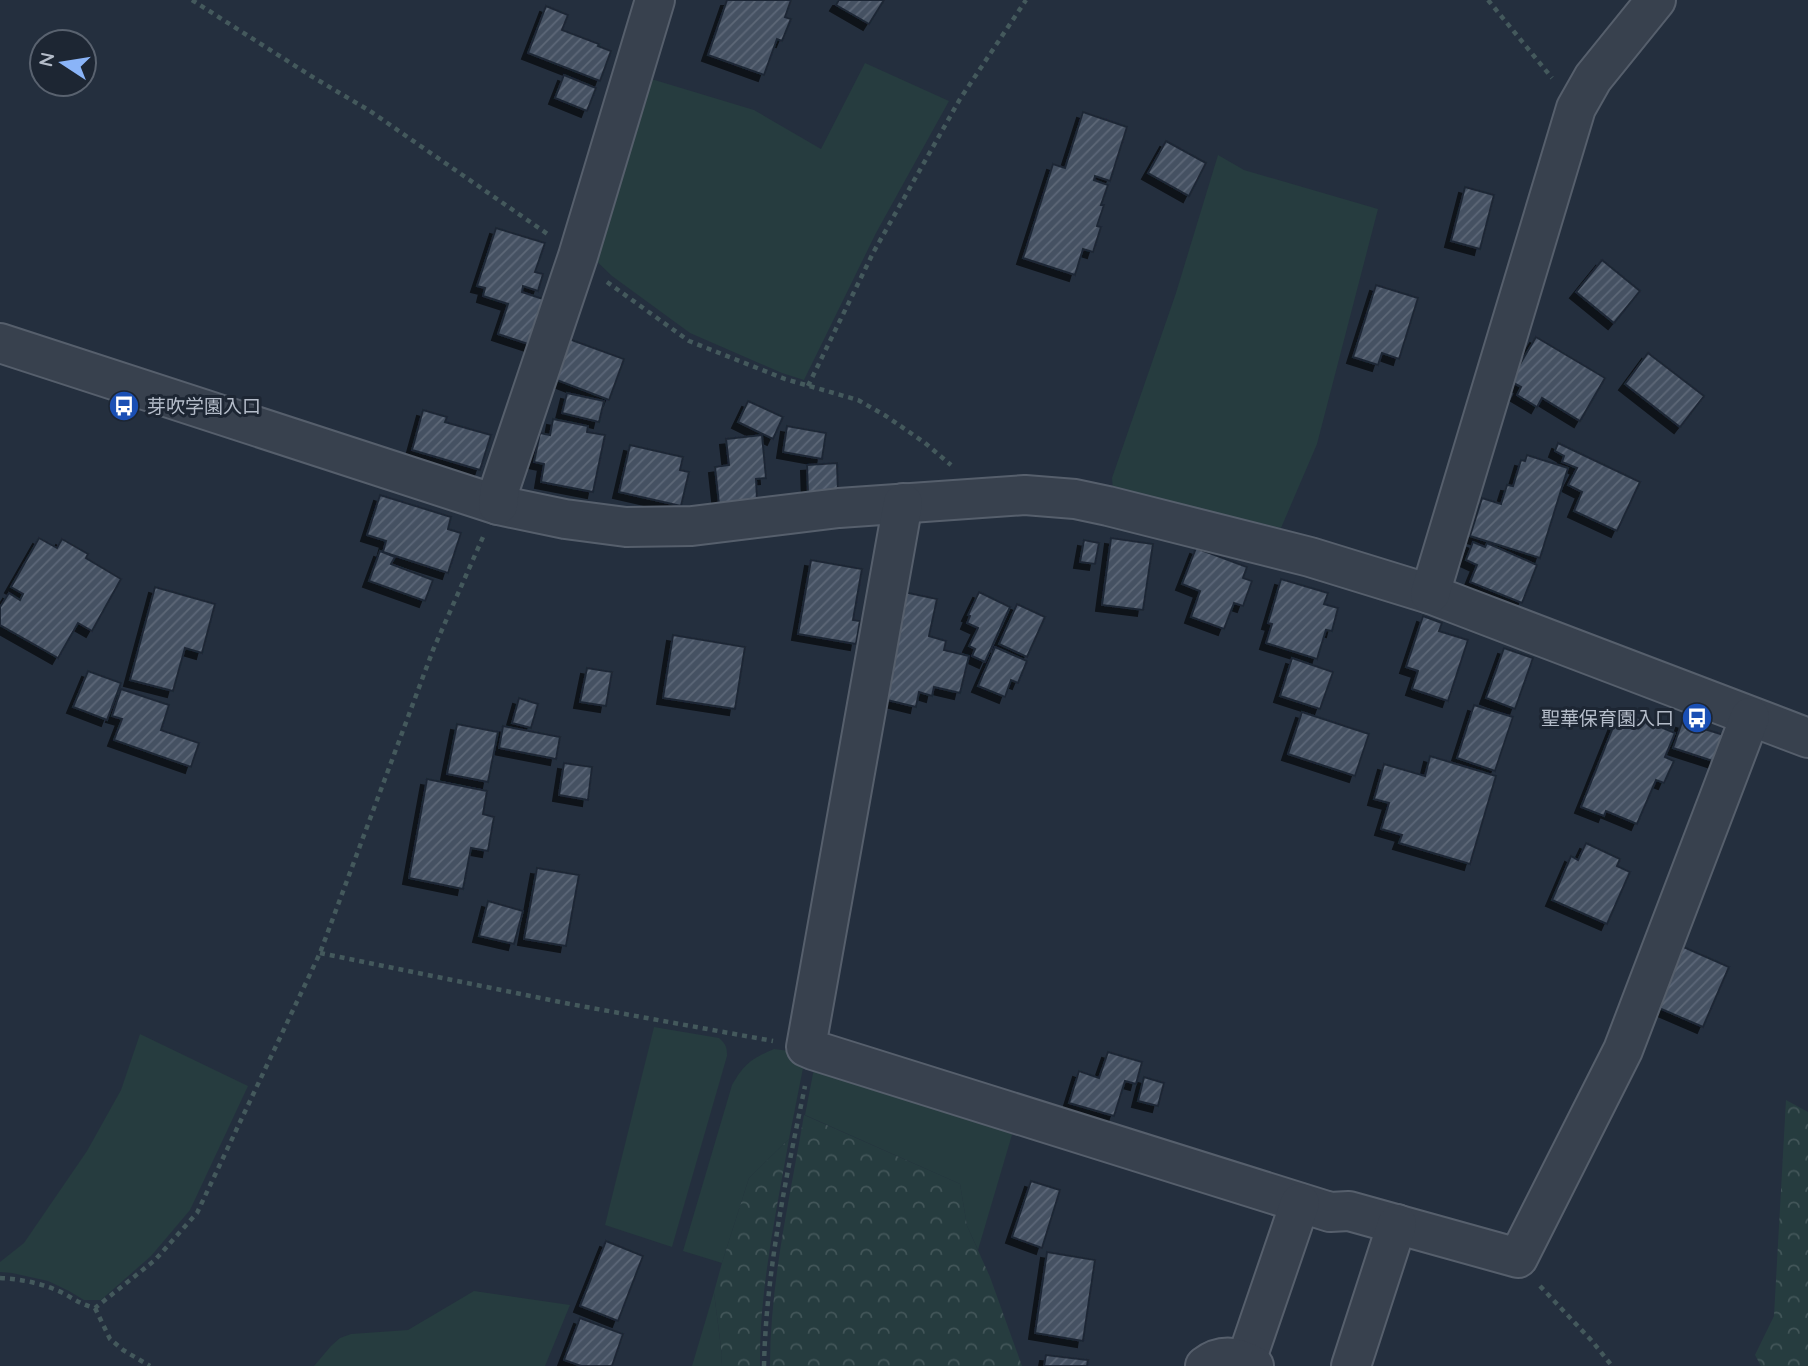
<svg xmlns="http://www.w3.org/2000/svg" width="1808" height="1366" font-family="Quicksand,'Noto Sans JP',sans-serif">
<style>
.grass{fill:#263c3f}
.forest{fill:url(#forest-crowns)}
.building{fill:url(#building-hatch);stroke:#1f2835;stroke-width:2;filter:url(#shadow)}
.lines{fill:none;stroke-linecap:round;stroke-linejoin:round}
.minor-casing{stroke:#565f6c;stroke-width:42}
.path{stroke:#44595c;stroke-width:4.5;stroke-dasharray:5 5;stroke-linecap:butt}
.minor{stroke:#38414e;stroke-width:38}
.labels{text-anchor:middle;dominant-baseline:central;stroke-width:6;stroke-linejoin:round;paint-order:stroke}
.poi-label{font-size:19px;fill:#b4bcc9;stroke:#1d2633;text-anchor:start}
</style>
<defs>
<pattern id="forest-crowns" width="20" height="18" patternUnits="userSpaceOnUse" patternTransform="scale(1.75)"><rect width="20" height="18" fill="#263c3f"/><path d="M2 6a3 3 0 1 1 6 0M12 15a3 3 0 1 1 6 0" fill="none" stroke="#435659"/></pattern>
<pattern id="building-hatch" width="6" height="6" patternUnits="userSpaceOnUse" patternTransform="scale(1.75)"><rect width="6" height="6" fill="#455162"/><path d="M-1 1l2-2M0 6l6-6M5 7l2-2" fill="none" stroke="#5d6877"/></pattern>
<filter id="shadow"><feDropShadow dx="-6" dy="6" stdDeviation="0" flood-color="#0009"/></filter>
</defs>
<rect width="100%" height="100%" fill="#242f3e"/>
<g class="grass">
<polygon points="865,63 949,101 876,233 804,380 782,373 690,333 612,276 587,252 638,75 754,110 821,149"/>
<polygon points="1218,155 1244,170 1378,209 1317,444 1281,528 1113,489 1112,478 1176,293"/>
<path d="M654,1027L719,1038C726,1044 727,1048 727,1056L672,1247L605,1225Z"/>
<polygon points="140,1034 248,1086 190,1210 151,1256 101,1300 84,1300 69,1291 48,1281 12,1273 0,1272 0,1262 24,1243 87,1151 121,1090"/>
<path d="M774,1049L806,1053L789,1139L749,1178L722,1263L683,1251L732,1085C745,1063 751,1059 774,1049Z"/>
<polygon points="815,1063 1014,1128 978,1250 967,1226 960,1184 805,1115"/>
<polygon points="474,1291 570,1305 545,1366 314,1366 331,1346 340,1338 351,1334 408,1330"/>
<polygon points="714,1292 722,1355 721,1366 692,1366"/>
</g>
<g class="forest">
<polygon points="1786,1100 1808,1112 1808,1366 1761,1366 1755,1355 1774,1316"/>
<path d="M804,1115L960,1184L967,1226L990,1277L1022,1366H770C770,1282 790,1198 804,1115Z"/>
<path d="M789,1139C776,1214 759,1290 760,1366H721L722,1355L714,1292L722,1263L749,1178Z"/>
</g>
<g class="building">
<polygon points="727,0 791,0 785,17 791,19 782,41 777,39 764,75 708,55"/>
<polygon points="839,0 884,0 869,24 836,5"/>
<polygon points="546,6 568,15 562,30 599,44 598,46 611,51 600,81 528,53"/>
<polygon points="564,75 596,88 587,111 555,98"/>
<polygon points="1083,112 1127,127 1110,181 1095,176 1094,180 1108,185 1101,205 1104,205 1097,226 1101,227 1093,252 1083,249 1075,275 1023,258 1053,164 1065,168"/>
<polygon points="1166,141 1206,163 1189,196 1148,173"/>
<polygon points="1465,187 1494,195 1480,249 1451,241"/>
<polygon points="496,228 545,243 535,272 543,274 538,291 523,286 522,292 546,300 531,345 498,334 508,304 483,296 485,288 477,286"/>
<polygon points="1602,260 1640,291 1614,323 1576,292"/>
<polygon points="1376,285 1418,298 1399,359 1382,353 1378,365 1353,357"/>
<polygon points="1536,337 1605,378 1580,421 1542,398 1537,407 1517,395 1521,387 1510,381"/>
<polygon points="569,339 624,359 609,400 554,379"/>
<polygon points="1648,353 1704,396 1680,427 1625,384"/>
<polygon points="567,393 604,401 599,422 562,413"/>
<polygon points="748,401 783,417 773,439 738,422"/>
<polygon points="423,410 447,417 445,422 491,435 480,470 412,450"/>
<polygon points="553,419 588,426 587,432 605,435 593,492 541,482 544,464 534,462 540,433 550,435"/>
<polygon points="787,426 826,433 822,459 783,452"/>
<polygon points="762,435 766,478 756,479 757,499 719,504 715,467 729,465 726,439"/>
<polygon points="1558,443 1640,482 1617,531 1574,511 1582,492 1568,485 1577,468 1562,462 1564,456 1555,451"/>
<polygon points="630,445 683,457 680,470 689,472 681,506 619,492"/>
<polygon points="1527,455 1568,468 1540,558 1470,536 1482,498 1501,504 1507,485 1513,486 1521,460 1525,461"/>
<polygon points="837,463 838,492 808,494 807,465"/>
<polygon points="380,495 451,517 448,529 461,533 448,573 383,552 386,541 367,535"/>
<polygon points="39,538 57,548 62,539 88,554 86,558 121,579 92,631 78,623 58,658 0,625 0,607 9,593 20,600 23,594 11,587"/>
<polygon points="1111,538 1153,544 1143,610 1102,605"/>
<polygon points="1084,540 1099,543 1095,564 1080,562"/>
<polygon points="1473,542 1485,547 1487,543 1537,565 1522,603 1470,582 1477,565 1466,560"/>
<polygon points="1196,548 1247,567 1243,578 1252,581 1243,606 1234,603 1224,629 1191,617 1200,591 1182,584"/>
<polygon points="380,551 395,557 391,564 433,580 425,601 369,581"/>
<polygon points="811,560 862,569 853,620 860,621 856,644 798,634"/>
<polygon points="1281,579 1328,593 1324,604 1338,608 1332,631 1326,630 1317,659 1266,643 1272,624 1268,623"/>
<polygon points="155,587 215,604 202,653 185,648 173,691 130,680"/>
<polygon points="904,592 937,599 929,636 946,641 944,650 969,656 960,693 934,687 932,696 919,692 916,707 883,699"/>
<polygon points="979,592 1010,607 985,662 972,656 975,649 969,646 978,628 967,623 970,616 968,615"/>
<polygon points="1017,604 1045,617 1027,657 999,644"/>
<polygon points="1423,616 1442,623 1439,631 1468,640 1448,701 1412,689 1418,671 1406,667"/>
<polygon points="673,635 745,647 735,709 663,698"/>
<polygon points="995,647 1027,661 1018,683 1011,680 1005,697 978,686"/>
<polygon points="1504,648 1533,658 1515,709 1486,698"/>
<polygon points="1292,658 1333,672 1320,709 1280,696"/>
<polygon points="587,668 612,672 606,706 580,702"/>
<polygon points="88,671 121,683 107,720 73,707"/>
<polygon points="121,689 169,705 161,730 199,743 191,767 114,740 122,719 112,716"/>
<polygon points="519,698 538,704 531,728 512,723"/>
<polygon points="1474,705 1513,717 1495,771 1457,758"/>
<polygon points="1620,710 1675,733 1665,757 1674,761 1664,783 1656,780 1637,824 1606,811 1604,816 1581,807"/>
<polygon points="1302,712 1369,734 1355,776 1288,754"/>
<polygon points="1682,722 1727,736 1719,763 1673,748"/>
<polygon points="457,724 498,732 488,782 447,774"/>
<polygon points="503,726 560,737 556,759 499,748"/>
<polygon points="1430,756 1496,776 1470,864 1399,843 1402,835 1381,829 1389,803 1374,799 1384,764 1425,776"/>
<polygon points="564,763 592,767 588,800 559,795"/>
<polygon points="427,779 487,791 483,814 494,817 488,851 471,848 463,889 409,878"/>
<polygon points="1586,843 1620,859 1617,866 1630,872 1607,924 1552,900 1571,856 1578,860"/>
<polygon points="537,868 579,875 566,946 524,939"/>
<polygon points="488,901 523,911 514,944 479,936"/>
<polygon points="1679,945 1729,967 1703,1027 1659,1008 1666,992 1660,989"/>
<polygon points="1108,1052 1142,1062 1136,1084 1125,1081 1114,1116 1069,1103 1079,1071 1099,1078"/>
<polygon points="1144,1077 1164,1083 1158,1106 1138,1101"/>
<polygon points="1031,1181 1060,1190 1042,1248 1012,1237"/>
<polygon points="606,1241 643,1256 618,1321 580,1306"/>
<polygon points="1047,1252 1095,1260 1083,1341 1035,1333"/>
<polygon points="580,1318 623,1334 612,1366 581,1366 564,1360"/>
<polygon points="1046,1355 1088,1360 1087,1366 1044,1366"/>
</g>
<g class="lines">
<g class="minor-casing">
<g id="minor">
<polyline points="0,343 498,505 565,519 626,527 692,526 839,508 1025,495 1075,499 1108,506 1310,557 1430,594 1808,738"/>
<polyline points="903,503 806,1047 813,1050 1330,1212 1349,1211 1518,1258 1623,1050 1750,717"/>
<polyline points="498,505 500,488 578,256 655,0"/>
<polyline points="1430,594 1576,108 1593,78 1656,0"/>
<polyline points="1246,1361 1300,1203"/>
<path d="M1205,1366C1221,1354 1237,1356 1254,1366"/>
<polyline points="1351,1366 1397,1224"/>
</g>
</g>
<g class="path">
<polyline points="192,0 311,76 370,111 549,235"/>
<polyline points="1488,0 1552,78"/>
<polyline points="607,282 689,341 785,379 858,400 886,416 925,443 951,465"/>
<polyline points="808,386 873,253 960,99 1026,0"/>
<polyline points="320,953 570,1004 773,1041"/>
<path d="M0,1278C22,1279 45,1284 65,1294C75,1300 83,1305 95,1308L155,1260L197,1213L320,953L433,650L483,537"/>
<polyline points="1540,1286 1592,1341 1612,1366"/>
<polyline points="95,1308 110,1339 123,1350 150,1366"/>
<path d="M764,1366C766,1272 786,1178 805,1086"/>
</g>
<use href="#minor" class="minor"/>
</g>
<defs>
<g id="bus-disc" transform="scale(1.575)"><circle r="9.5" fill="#1a4fb4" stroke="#1d2633"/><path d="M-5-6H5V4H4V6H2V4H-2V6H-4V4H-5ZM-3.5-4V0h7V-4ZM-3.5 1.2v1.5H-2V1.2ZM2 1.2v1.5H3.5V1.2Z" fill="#fff"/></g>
</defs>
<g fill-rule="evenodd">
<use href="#bus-disc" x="124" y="406"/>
<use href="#bus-disc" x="1697" y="718"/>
</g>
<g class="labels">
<g class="poi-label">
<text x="147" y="406">芽吹学園入口</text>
<text x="1674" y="718" text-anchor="end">聖華保育園入口</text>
</g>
</g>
<g transform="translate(63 63) rotate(282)"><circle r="33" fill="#1d2633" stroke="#59626f" stroke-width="2"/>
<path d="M0-5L12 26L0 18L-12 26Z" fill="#8ab4f8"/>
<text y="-10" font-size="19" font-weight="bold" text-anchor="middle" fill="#b4bcc9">N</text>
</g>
</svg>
